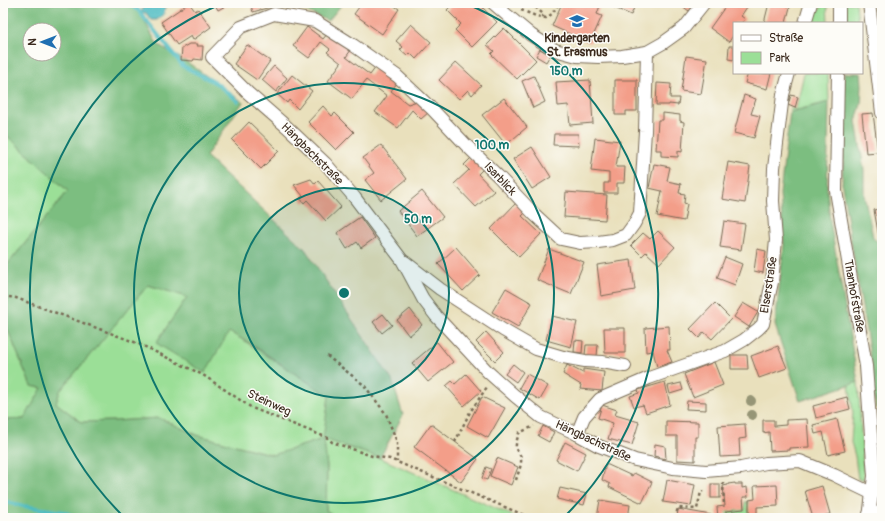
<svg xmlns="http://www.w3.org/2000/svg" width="885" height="521" font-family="Pangolin,sans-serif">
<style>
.green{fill:#9bdf97;stroke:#6b845a}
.forest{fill:#7cbe80;stroke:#5c744f;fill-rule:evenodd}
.water{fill:#4dbcc2;stroke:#447370}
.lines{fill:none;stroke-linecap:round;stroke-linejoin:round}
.stream{stroke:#4dbcc2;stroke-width:4}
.building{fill:#f39e89}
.street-casing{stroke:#786a55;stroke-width:14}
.path{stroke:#786a55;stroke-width:2.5;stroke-dasharray:3 3;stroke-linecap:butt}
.street{stroke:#fff;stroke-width:12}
.tree{fill:#969576}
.ring{fill:none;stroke:#0f766e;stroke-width:2}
.labels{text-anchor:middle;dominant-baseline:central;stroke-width:3;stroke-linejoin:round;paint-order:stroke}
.poi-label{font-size:12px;font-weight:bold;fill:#3b2a1e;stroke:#fdfcf7}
.street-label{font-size:12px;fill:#3b2a1e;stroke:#fdfcf7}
.centre{fill:#0f766e;stroke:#fdfcf7;stroke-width:2}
.ring-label{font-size:12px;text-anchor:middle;font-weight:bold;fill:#0f766e;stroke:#fdfcf7;stroke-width:3;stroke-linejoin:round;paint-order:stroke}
</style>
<rect width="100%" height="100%" fill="#fdfcf7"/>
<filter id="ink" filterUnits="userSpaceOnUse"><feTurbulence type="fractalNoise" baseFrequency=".025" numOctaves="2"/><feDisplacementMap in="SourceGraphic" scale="8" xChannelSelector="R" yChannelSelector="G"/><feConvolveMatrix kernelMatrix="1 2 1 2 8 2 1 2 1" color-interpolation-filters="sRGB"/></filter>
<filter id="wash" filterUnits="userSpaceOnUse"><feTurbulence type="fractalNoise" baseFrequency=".012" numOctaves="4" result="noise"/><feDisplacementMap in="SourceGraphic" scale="16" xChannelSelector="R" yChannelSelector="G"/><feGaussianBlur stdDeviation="0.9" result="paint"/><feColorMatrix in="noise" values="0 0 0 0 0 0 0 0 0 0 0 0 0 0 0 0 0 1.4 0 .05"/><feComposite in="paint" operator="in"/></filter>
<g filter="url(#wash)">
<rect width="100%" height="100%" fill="#e9e0bc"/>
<g class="green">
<polygon points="825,3 827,3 828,23 810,23 811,19"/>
<polygon points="843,3 856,3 858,23 843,23"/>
<polygon points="804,73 828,73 829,102 790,112 790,108 796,109"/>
<polygon points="3,132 68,191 3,270"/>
<polygon points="148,285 187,297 156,343 229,331 329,396 324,439 380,458 518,518 336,518 326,510 327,467 323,439 274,455 197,435 159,418 115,421 81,422 56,403 60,391"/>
<polygon points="3,318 31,386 43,388 24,419 3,420"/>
<polygon points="858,382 864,479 858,479 855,456 851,442 853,413 849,385"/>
<polygon points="745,502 749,502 749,517 728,518 727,512 745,510"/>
</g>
<g class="forest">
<path d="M3,3H135L157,44L187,62L243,102L206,156L305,249L392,380L403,415L380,458L324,439L327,467L326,510L336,518H3V420L24,419L42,388L31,386L3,318V270L68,191L3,132ZM30,30H54V54H30ZM148,285L187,297L156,343L205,373L229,332L251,344L329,396L323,439L273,455L197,435L159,418L115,421L81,422L56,403L60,391Z"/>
<polygon points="298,3 343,3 328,21 298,7"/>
<polygon points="844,73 861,73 862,85 861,104 856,121 864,170 864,195 873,237 880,245 882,257 882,341 879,347 882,402 876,409 869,349 842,186 844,146"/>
<polygon points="829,102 827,190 830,221 858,382 800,401 775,325 784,245 780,194 790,112"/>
</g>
<polygon class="water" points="147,3 162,3 165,6 164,14 157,20 151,20 146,13 140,12 143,10 143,7"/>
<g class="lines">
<g class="stream">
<polyline points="128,3 138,10 183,66 216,83 238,101"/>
<polyline points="3,501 23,506 64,512 78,518"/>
</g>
</g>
<g id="blocks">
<g class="building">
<polygon points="189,3 195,11 198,9 211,27 193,40 191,36 177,45 161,22"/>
<polygon points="214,3 231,3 218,10"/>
<polygon points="250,3 276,3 277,5 253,12"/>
<polygon points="362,3 390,3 399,9 382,34 354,14"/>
<polygon points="454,3 478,3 497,22 472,47 455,30 461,24 447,10"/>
<polygon points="562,3 601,3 597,14 602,16 590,43 552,26"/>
<polygon points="603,3 636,3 631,15"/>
<polygon points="678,3 695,3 689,11"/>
<polygon points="731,3 748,3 749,4 741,16 745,19 742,23 734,23 734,34 729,42 710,28 727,4 728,6"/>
<polygon points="769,3 788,3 787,6 790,7 786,23 764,23"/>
<polygon points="411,24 431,42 416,59 410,53 407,56 400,50 403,47 396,41"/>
<polygon points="307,27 323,39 328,33 351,50 346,57 370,75 376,67 397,83 391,91 408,104 417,101 429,112 421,119 412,110 398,128 375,112 387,96 366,80 352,99 328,81 341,63 327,52 330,49 321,42 309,58 293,46"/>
<polygon points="504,28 536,60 517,79 491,54 494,51 487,45"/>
<polygon points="189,44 198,44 197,46 203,46 202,60 194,59 193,61 181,60 182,48"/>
<polygon points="247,45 270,61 257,80 234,64"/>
<polygon points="729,46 734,46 734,60 728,59"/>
<polygon points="540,49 550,55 546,62 536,56"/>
<polygon points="686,56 707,59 701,94 681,91"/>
<polygon points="456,62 481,85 472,95 468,90 459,99 439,80"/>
<polygon points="274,66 287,78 276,92 262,80"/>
<polygon points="748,73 771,73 767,89 745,83"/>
<polygon points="292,75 312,91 298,109 289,100 287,103 277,94"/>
<polygon points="534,76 545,102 533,108 522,81"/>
<polygon points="590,80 593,123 570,125 568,105 558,106 556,82"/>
<polygon points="615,80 637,80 637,111 626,111 626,115 615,115"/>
<polygon points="657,83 671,84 670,98 679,98 678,105 669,104 669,105 656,105"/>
<polygon points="744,95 756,99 751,114 760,116 754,138 734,133"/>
<polygon points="791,95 798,97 795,108 788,105"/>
<polygon points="504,98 527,127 506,145 482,115"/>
<polygon points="323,106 332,116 335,113 354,132 336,150 308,122"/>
<polygon points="663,113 680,115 680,121 684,122 682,152 678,151 678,157 661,156 661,150 656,150 658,120 663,120"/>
<polygon points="873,113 878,152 866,153 862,114"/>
<polygon points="249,122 279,151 261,169 232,140"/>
<polygon points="554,134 578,134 579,146 553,145"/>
<polygon points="595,138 620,141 616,167 625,167 624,183 617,183 617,193 604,193 604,183 609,183 609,173 591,171"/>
<polygon points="381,145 407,179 381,200 365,180 374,173 363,158"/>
<polygon points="532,147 551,177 532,189 513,159"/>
<polygon points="473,156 484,168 478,174 494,191 476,207 454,184 469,170 464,165"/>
<polygon points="728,162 750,166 745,203 722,199"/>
<polygon points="654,164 670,167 667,181 681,184 679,193 685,194 684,203 687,204 684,221 657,216 662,191 649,188"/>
<polygon points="311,179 315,184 318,181 341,207 326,221 307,200 304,203 300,198 303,196 294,185"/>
<polygon points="422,191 443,217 417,236 398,211"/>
<polygon points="566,192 607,195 605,220 564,217"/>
<polygon points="517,202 527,211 522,216 541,234 519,257 491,229"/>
<polygon points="882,208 882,237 879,237 874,210"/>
<polygon points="360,217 375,238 361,248 357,242 347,249 337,233"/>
<polygon points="724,221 745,224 741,250 720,247"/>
<polygon points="658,231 675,247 659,264 646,252 642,256 631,245 643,233 650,239"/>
<polygon points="456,247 480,275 463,291 438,264"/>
<polygon points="549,249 584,262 571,294 537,280"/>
<polygon points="757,249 766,251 763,273 754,271"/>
<polygon points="725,257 742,264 735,285 717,278"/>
<polygon points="631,260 635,290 601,296 597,265"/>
<polygon points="506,288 532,303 518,327 492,312"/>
<polygon points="715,303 731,319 712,339 704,332 699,338 690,329"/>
<polygon points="743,303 758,312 749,327 734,317"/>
<polygon points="410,309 422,325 409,336 397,320"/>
<polygon points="383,314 392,325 382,333 373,322"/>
<polygon points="552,316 577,322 571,347 546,340"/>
<polygon points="669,326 670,350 667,350 672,362 657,367 653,351 646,352 645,328"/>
<polygon points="604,328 625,328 625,353 605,353"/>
<polygon points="486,332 504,352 495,361 476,342"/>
<polygon points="575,340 583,341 582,353 574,352"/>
<polygon points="437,342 453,362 428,382 412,363"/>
<polygon points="586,345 598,345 597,356 585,355"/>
<polygon points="778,346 787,368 759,378 751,356"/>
<polygon points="731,355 747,355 748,369 731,369"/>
<polygon points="714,362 723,385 693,397 684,374"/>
<polygon points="513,364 523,372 516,382 505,374"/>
<polygon points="567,365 583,373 583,369 604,372 602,391 580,389 581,385 563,374"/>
<polygon points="466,374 481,391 464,406 446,386 452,381 455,384"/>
<polygon points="527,374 548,386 540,400 519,388"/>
<polygon points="665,382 670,405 646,413 643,405 634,407 630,396 639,393 638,390"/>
<polygon points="681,383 683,390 670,394 668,386"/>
<polygon points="482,397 505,408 488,438 467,426"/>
<polygon points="847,397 850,409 816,418 813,406"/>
<polygon points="687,401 706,402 706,410 686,409"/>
<polygon points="602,405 617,410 615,415 639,422 632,445 608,439 613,423 598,418"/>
<polygon points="807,419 809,447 789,448 789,450 770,451 769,432 763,433 763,420 774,420 774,426 786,425 786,420"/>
<polygon points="837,419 845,451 828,455 823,432 815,434 813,425"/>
<polygon points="666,421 698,422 698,437 695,437 695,461 677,460 677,436 666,436"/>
<polygon points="431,424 478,459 461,482 414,447"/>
<polygon points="745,424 746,438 739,439 740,456 720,457 718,426"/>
<polygon points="543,426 554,432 549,442 538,436"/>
<polygon points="565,442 586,453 577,471 556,460"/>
<polygon points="655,444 665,446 666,459 654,456"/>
<polygon points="497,458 518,467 511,485 490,476"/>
<polygon points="606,464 632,476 634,473 652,482 642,503 609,487 610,484 602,480"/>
<polygon points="486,467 491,469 487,480 482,478"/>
<polygon points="667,480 695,485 691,506 663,502"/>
<polygon points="735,483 735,484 742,484 742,488 747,487 748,497 743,497 744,509 726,511 726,518 718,518 717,507 725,506 723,486 728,485 728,484"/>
<rect x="711" y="484" width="9" height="14"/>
<polygon points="777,485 778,506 757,507 757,518 749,518 749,500 755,499 754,486"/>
<polygon points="822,486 830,514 816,518 813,518 805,491"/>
<polygon points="560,488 587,494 584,505 557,499"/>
<polygon points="600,500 630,505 628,518 597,518"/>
<polygon points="678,509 711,515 711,518 677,518"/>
</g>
</g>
</g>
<g filter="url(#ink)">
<use href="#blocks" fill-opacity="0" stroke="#786a55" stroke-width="1"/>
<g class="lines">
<g class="street-casing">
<g id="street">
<polyline points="493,3 508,16 531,35 555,50 577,56 598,57 622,56 647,52 663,43 684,28 704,3"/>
<polyline points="869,3 882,113"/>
<polyline points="805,23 811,3"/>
<polyline points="839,23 839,3"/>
<polyline points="647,52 645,131 640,213 634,224 626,235 613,240 598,242 580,243 561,239 534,214 498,176 466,145 432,109 397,76 353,45 315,21 274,14 241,27 212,57 248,93 287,127 325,163 355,198 402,260 423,299 436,316 488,372 515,396 541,417 577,434 599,446 635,460 673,468 706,471 741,468 766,463 800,461 834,475 873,494"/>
<polyline points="838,73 836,191 866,366 874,476 869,518"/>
<polyline points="405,262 440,289 503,330 536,349 563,357 585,361 602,362 625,366"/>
<polyline points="577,434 584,417 600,399 649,378 725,351 744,340 758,329 763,324 772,282 776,240 773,201 774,168 783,95 789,73"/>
<polyline points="869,514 882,512"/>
</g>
</g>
<g class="path">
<polyline points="531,3 543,14 543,16 542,16"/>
<polyline points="521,10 536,16 546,18 552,14 559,3"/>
<polyline points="3,296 16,298 137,343 203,375 252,408 328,438 332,442 372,456 390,459 531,518"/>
<polyline points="327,356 364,385 386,414 397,442 397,462"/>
<polyline points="455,442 470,412 487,387"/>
<path d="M516,480C518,473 522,465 521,457C520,454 517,452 516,449C515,444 518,437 519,433L534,426"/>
<polyline points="723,482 724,506"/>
<polyline points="675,518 678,508 697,509 701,492 703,491"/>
</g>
<use href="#street" class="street"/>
</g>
<g class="tree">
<circle cx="751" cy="401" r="5"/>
<circle cx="752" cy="415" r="5"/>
</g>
</g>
<circle cx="344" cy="293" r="105" fill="#0f766e" fill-opacity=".12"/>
<g class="ring">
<circle cx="344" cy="293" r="105"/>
<circle cx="344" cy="293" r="210"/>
<path d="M124 517A314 314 0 0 1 221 4M467 4A314 314 0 0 1 564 517"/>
</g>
<defs>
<g id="school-bare" transform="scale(1.2)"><path d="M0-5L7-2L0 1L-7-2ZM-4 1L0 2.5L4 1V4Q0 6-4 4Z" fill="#1f6fb2" stroke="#fdfcf7" stroke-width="2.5" paint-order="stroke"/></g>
</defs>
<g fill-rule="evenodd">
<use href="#school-bare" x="577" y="21"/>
</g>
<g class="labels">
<g class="poi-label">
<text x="577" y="38">Kindergarten<tspan x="577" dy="14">St. Erasmus</tspan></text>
</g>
<g class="street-label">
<text transform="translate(312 154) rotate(45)">Hängbachstraße</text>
<text transform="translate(500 179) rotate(46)">Isarblick</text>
<text transform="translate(769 285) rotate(-81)">Elserstraße</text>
<text transform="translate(854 296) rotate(80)">Thanhofstraße</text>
<text transform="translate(269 403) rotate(25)">Steinweg</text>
<text transform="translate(593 441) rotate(25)">Hängbachstraße</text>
</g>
</g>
<circle cx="344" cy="293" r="6" class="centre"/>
<g class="ring-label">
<text x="566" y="75">150 m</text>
<text x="492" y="149">100 m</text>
<text x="418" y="223">50 m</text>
</g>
<rect width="885" height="521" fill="none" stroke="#fdfcf7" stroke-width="16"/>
<rect x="733" y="22" width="130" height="52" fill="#fdfcf7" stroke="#afa8a0"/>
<rect x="741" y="35" width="20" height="6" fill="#ffffff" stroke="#afa8a0"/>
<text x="769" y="42" font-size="12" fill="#3b2a1e">Straße</text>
<rect x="741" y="52" width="20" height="12" fill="#9bdf97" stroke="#afa8a0"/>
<text x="769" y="62" font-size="12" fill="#3b2a1e">Park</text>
<g transform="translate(42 42) rotate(270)"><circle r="19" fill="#fdfcf7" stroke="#afa8a0"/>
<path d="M0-3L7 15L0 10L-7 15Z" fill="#1f6fb2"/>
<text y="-6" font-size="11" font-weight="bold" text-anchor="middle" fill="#3b2a1e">N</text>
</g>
</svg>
